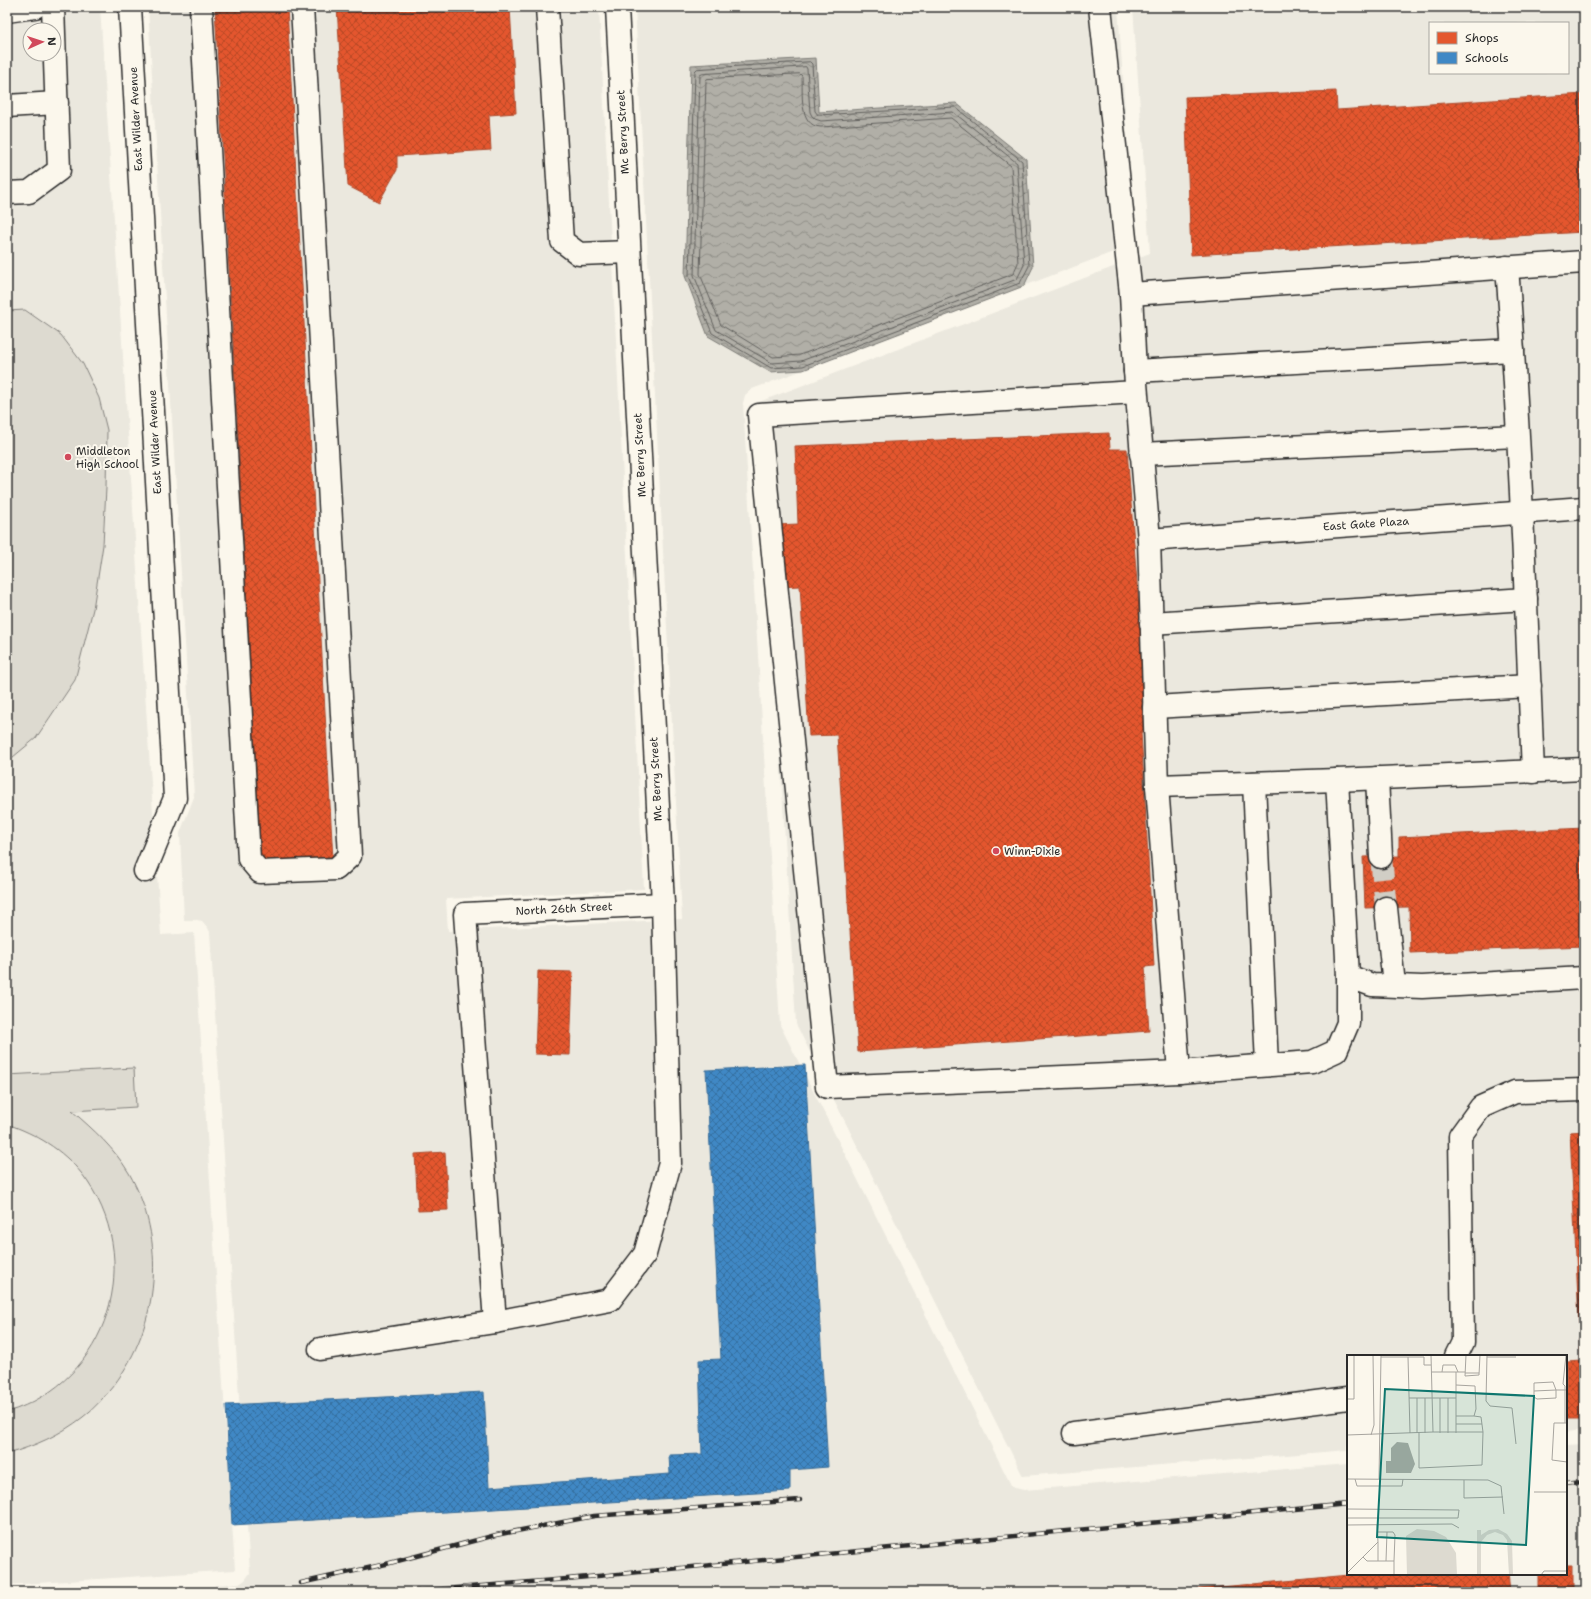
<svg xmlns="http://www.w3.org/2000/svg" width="1591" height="1599" font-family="'Shantell Sans',sans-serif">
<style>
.built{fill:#ebe8de;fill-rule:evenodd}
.garden{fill:#dddad0;stroke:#84827e}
.water{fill:url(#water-waves);stroke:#7b7a75}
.shops{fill:url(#shops-cross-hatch);stroke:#ac4a2d}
.schools{fill:url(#schools-cross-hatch);stroke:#396c97}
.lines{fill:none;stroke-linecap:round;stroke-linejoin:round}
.shore{stroke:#61605d;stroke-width:1}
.minor-tunnel{stroke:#d1cec5;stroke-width:22;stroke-dasharray:22 11;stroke-linecap:butt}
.minor-casing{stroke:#2b2b2b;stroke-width:25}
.minor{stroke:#fbf7ec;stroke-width:22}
.rail-casing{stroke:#2b2b2b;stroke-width:4.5}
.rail{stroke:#fbf7ec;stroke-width:3;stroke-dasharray:9;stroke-linecap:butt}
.poi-dot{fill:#d1495b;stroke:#fbf7ec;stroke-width:1.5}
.labels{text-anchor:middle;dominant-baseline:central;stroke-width:4;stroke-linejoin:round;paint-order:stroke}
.street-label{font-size:11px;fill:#2b2b2b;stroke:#fbf7ec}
.poi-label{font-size:11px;fill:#2b2b2b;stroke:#fbf7ec;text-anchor:start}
.inset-road{fill:none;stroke:#a8a59f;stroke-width:1}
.view{fill:#0f766e;fill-opacity:0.15;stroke:#0f766e;stroke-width:2}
.inset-edge{fill:none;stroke:#2b2b2b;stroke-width:2}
</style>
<defs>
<pattern id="water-waves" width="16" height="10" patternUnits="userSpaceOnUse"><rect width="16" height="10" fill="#b1afa7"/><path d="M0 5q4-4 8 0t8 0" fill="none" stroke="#908f88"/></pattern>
<pattern id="shops-cross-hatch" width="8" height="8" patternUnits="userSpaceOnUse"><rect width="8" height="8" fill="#e4572e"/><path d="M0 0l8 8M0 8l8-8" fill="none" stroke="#b94827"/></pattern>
<pattern id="schools-cross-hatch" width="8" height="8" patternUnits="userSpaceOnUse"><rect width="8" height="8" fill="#3f88c5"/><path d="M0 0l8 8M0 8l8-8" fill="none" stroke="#356fa0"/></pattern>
</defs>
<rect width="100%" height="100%" fill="#fbf7ec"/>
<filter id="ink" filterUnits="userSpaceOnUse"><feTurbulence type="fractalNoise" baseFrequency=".025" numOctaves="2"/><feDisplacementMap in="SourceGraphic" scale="8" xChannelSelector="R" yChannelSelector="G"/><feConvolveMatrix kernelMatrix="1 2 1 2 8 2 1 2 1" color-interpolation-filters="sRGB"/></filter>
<g filter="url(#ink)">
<g class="built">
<path d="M7,7H100L161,935L194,933L235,1570L7,1585ZM30,30H54V54H30Z"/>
<polygon points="148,7 599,7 644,889 446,899 448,931 682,919 635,7 1118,7 1134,244 1024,286 1033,267 956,103 819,112 770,372 803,370 752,389 745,395 743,403 780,1025 1011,1485 1015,1488 1024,1490 1348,1464 1348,1574 1566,1574 1566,1446 1584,1445 1584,1592 215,1592 215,1585 241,1583 245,1580 250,1573 210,932 208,928 202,921 197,920 184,920 180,833 194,797"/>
<path d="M1133,7H1584V1431L1566,1433V1356H1348V1450L1023,1476L796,1024L759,402L1150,253ZM1430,23H1568V73H1430Z"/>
</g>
<g class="garden">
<polygon points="25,310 61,335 83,364 99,398 107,430 106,488 103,545 93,609 75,680 36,738 7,762 7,311"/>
<path d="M134,1068L136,1107L72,1111C94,1130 114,1148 129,1173C167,1240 160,1324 114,1385C105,1396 95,1408 83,1417C60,1435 35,1446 7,1454V1412C109,1382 147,1258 82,1174C62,1149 36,1134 7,1124V1075Z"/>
</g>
<polygon class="water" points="816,58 819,112 956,103 1026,159 1033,267 1024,286 803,370 770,372 708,336 685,276 691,65"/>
<g class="shops">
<polygon points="215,7 287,7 333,860 261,863"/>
<polygon points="337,7 510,7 516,113 489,115 491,150 397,156 397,170 379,202 348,186"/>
<polygon points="1336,91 1337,110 1584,94 1584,232 1191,255 1185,97"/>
<polygon points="1109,433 1110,449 1127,449 1148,732 1141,732 1154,966 1145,967 1149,1031 858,1052 837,735 809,736 800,586 778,587 776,525 798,524 795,446"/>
<polygon points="1584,828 1584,946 1410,953 1409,907 1365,908 1363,857 1399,856 1399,837"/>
<polygon points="538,971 573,972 570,1055 535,1054"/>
<polygon points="1584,1131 1584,1419 1566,1419 1566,1362 1581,1361 1570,1132"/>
<polygon points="445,1152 448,1210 418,1211 415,1154"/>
<polygon points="1566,1565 1572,1565 1572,1592 1538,1592 1538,1574 1566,1574"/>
<polygon points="1360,1574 1509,1574 1511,1592 1167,1592"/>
</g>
<polygon class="schools" points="805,1065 828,1467 790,1470 790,1491 232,1525 226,1405 484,1392 489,1487 670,1474 669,1455 702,1454 699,1360 721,1359 706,1070"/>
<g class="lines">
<g class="shore">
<polygon points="810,62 812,64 815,111 818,115 955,107 1022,161 1029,266 1020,283 803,366 771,368 712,333 689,276 695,71 697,69"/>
<polygon points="806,67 807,69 810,112 812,116 815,119 821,121 953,112 1017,163 1024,265 1017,279 801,361 772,363 716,330 694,275 700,75 702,74"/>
<path d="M800,74L802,76C803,92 798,126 821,127L951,118L1011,166L1018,263L1013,274L800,355L773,357L721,325L700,274L706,81L707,79Z"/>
</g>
<polyline class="minor-tunnel" points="1381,857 1386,908"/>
<g class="minor-casing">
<g id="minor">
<polyline points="130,7 175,798 145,871"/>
<polyline points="201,7 249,859 260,872 336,869 350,856 302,7"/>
<polyline points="547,7 562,241 579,254 629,252"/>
<polyline points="1100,7 1131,294 1135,371 1149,540 1157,786 1179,1072 827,1087 759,415 1136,392"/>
<polyline points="7,11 35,7"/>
<polyline points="7,106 57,103"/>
<polyline points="7,193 29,192 59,170 53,7"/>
<path d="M1507,267C1520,435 1526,603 1533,772"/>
<polyline points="1131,294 1584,262"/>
<polyline points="1135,371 1513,350"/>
<polyline points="1141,454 1517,436"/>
<polyline points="1149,540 1584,508"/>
<polyline points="1151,623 1526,599"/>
<polyline points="1154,707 1530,686"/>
<polyline points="1377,778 1381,857"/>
<polyline points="1337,780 1348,976 1372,985 1422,987 1584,978"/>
<polyline points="1254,783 1267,1065"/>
<polyline points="1157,786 1337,780 1584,769"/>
<polyline points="1386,908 1394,985"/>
<polyline points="1179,1072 1312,1062 1336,1051 1348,1023 1348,976"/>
<polyline points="495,1322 465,914 663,904"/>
<polyline points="320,1349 495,1322 610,1300 645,1254 670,1163 663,904 617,7"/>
<polyline points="1456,1356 1463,1342 1460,1136 1481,1107 1515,1092 1584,1090"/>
<polyline points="1074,1433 1348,1398"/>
</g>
</g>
<use href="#minor" class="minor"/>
<g class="rail-casing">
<g id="rail">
<polyline points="1566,1483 1584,1481"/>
<polyline points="301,1583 386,1564 496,1535 594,1516 800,1500"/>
<polyline points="408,1592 567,1579 1348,1504"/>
</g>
</g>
<use href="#rail" class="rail"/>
</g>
</g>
<g class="poi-dot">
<circle cx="68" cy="457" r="4"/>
<circle cx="996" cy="851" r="4"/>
</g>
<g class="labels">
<g class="street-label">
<text transform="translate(136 119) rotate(-93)">East Wilder Avenue</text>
<text transform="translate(623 132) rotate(-93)">Mc Berry Street</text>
<text transform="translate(155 442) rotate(-93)">East Wilder Avenue</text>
<text transform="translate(640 455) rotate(-93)">Mc Berry Street</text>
<text transform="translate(1366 524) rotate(-4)">East Gate Plaza</text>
<text transform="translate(656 779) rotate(-93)">Mc Berry Street</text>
<text transform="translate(564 909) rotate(-3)">North 26th Street</text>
</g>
<g class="poi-label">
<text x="76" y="451">Middleton<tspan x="76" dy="13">High School</tspan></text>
<text x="1004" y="851">Winn-Dixie</text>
</g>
</g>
<g transform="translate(1347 1355)">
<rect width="220" height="220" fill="#fbf7ec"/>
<path d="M70,174L87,176L99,182L109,198L110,220H60L59,181ZM151,174L160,179L165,186L166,220H162L160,185L156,180L148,177L140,180L134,187V220H130V175H134V180L142,175Z" fill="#dddad0"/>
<path d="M50,87L61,88L68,109L64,118H39V106H44V93Z" fill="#b1afa7"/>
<path class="inset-road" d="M84,0L86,77M119,0L118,21L132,20L133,0M140,0L139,46L143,51L165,53L169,89M219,0L216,29L218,31V68H220M34,2H61L63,78M61,2H77V10H84M140,2H169M84,17H118M95,17L96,10H108L111,17M118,18H132M187,36L209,35V43L190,44L187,42V28L206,27L209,35H220M62,43H109M70,43V78M93,43V78M101,43V78M0,44H7V0M109,61H127L129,54L128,31L109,30M127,61L134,62L136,77M218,68H207L205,105L220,107M109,69H135M78,78V43M109,78V17M0,80L86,77H136L135,110L72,113V78M24,80L27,70L26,0M0,124L141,125L154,131L157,159M8,124L10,131H55L56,124M32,124L34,0M117,125V143L156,142M187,137H220M0,154L112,155L111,163H0M0,170L105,169L112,173M16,202L20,206H47L48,180L46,177H30M31,206V187M39,206L40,177M47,206V220M0,218L31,187L30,170M194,220L197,216H220"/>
<path class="view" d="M38,34L187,41L179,190L30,182Z"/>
<rect width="220" height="220" class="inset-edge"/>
</g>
<rect width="1591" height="1599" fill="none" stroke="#fbf7ec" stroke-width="24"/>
<rect x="12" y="12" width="1567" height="1575" fill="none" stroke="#2b2b2b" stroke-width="1.5" filter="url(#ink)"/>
<rect x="1429" y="22" width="140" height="52" fill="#fbf7ec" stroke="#a8a59f"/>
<rect x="1437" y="32" width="20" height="12" fill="#e4572e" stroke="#a8a59f"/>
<text x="1465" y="42" font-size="12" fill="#2b2b2b">Shops</text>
<rect x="1437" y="52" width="20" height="12" fill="#3f88c5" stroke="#a8a59f"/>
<text x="1465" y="62" font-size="12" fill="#2b2b2b">Schools</text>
<g transform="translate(42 42) rotate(87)"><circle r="19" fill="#fbf7ec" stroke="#a8a59f"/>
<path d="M0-3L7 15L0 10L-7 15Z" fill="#d1495b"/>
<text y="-6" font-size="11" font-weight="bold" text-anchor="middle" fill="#2b2b2b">N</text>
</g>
</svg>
